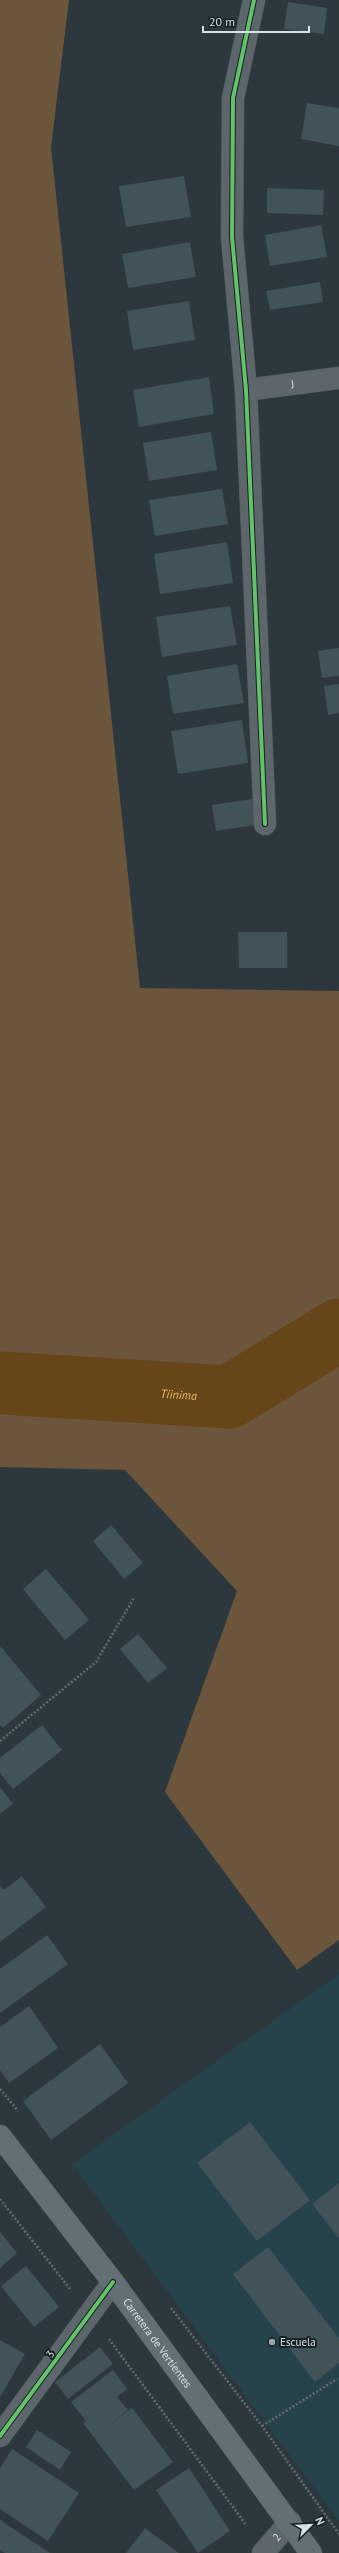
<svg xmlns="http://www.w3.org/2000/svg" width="339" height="2553" font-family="'PT Sans',sans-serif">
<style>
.built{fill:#26424b}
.green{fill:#6b563b}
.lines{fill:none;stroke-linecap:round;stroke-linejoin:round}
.river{stroke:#664618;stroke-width:63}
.building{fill:#425259}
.minor-casing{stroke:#4c565a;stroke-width:23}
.major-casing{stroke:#4c565a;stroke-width:23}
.path{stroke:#636c6f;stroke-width:2.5;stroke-dasharray:2 2;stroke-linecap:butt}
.minor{stroke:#5d676b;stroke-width:22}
.major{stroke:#626f75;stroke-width:22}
.cycleway-casing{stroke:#172024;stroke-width:6}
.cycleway{stroke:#61c268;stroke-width:4}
.poi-dot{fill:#9aa6ab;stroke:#172024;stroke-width:1.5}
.labels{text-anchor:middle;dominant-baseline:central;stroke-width:4;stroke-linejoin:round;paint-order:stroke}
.street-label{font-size:11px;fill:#d5e1e6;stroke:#172024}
.poi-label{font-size:11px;fill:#d5e1e6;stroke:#172024;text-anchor:start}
.water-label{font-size:12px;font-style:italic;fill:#f4ba72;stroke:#172024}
</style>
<rect width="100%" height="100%" fill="#2c383d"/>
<polygon class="built" points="339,1974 339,2521 72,2164"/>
<polygon class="green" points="0,0 69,0 51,147 140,988 339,991 339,1940 297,1970 165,1792 237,1591 125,1470 0,1467"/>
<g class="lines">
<path class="river" id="s1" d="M0,1383L229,1397L339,1330"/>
</g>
<g class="building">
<polygon points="288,2 327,8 324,34 284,29"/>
<polygon points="307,103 339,108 339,146 301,139"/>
<polygon points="184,176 191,217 126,227 119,186"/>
<polygon points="267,188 324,190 323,215 267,213"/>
<polygon points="321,225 327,257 270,266 265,235"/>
<polygon points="190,242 196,277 128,288 122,254"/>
<polygon points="320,282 323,302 270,310 266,291"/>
<polygon points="189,301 195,340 133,350 127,311"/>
<polygon points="209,377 214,414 139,427 133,390"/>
<polygon points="211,432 217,470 149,481 143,443"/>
<polygon points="222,489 228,524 155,536 149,500"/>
<polygon points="227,542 233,583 160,594 154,554"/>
<polygon points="230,606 237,645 162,657 156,617"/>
<polygon points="339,648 339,676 322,678 318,651"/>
<polygon points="237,664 244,703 173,714 167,676"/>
<polygon points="339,684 339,713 328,715 324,686"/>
<polygon points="242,720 248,763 178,774 171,731"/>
<polygon points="252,799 256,825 216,831 212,805"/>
<polygon points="238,932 287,932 287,968 239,968"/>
<polygon points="111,1525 143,1563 124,1579 93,1541"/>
<polygon points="46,1569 89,1620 65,1640 23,1589"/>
<polygon points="138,1634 167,1668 148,1683 120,1649"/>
<polygon points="0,1646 41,1695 3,1728 0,1725"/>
<polygon points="42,1725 62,1750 13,1789 0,1773 0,1758"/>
<polygon points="0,1787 13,1804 0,1814"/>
<polygon points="22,1876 46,1907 0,1942 0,1885 4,1890"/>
<polygon points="47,1935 68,1964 0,2013 0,1969"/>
<polygon points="29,2006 58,2048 9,2083 0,2070 0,2027"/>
<polygon points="100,2044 128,2083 51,2140 23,2101"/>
<polygon points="250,2122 310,2200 257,2241 197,2163"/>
<polygon points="339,2183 339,2238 312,2204"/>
<polygon points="0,2232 17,2253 0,2268"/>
<polygon points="268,2247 339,2338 339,2363 315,2382 233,2274"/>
<polygon points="26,2266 59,2307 34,2327 1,2286"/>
<polygon points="0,2340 25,2354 0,2397"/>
<polygon points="100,2347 113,2364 68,2399 55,2382"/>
<polygon points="113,2370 127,2389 117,2397 128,2410 111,2424 132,2408 173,2462 134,2490 83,2423 86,2421 71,2402"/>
<polygon points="37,2430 71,2452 60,2470 26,2447"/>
<polygon points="12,2449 79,2493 48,2541 0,2509 0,2468"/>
<polygon points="189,2468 230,2531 198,2553 156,2490"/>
<polygon points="0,2520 50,2553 5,2553 0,2550"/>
<polygon points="145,2528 179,2553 126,2553"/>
</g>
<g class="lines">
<g class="minor-casing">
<g id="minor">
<polyline points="254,0 233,98 232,237 246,390 265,824"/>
<path id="s2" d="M246,390L339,378"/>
<polyline points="0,2436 113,2282"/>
<path id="s3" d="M263,2553L290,2522"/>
</g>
</g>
<g class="major-casing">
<g id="major">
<path id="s4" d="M0,2136L113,2282L311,2553"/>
</g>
</g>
<g class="path">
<polyline points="0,1741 96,1662 134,1598"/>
<polyline points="0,2089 18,2111"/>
<polyline points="0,2199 70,2289"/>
<polyline points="171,2308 262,2426 339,2534"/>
<polyline points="109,2339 247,2526"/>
<polyline points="262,2426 337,2379"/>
</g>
<use href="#minor" class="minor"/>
<use href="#major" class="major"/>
<g class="cycleway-casing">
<g id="cycleway">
<polyline points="254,0 233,98 232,237 246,390 265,824"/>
<polyline points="0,2436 113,2282"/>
</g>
</g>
<use href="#cycleway" class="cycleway"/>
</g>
<circle class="poi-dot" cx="272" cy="2342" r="4"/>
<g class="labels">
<g class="street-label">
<text stroke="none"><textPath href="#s2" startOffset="47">J</textPath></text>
<text stroke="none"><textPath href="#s4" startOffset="260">Carretera de Vertientes</textPath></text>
<text transform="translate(50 2354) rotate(-53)">3</text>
<text stroke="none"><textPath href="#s3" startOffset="21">2</textPath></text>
</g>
<g class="poi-label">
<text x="280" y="2342">Escuela</text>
</g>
<g class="water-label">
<text stroke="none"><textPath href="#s1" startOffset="179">Tíinima</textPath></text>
</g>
</g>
<g transform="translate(311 2525) rotate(66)" stroke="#172024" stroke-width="3" paint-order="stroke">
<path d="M0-3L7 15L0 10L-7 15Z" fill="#d5e1e6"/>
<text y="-6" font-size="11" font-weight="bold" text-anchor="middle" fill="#d5e1e6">N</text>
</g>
<path d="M203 26v6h106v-6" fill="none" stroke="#d5e1e6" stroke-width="2"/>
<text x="209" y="26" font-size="12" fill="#d5e1e6" stroke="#172024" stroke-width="3" paint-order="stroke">20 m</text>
</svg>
